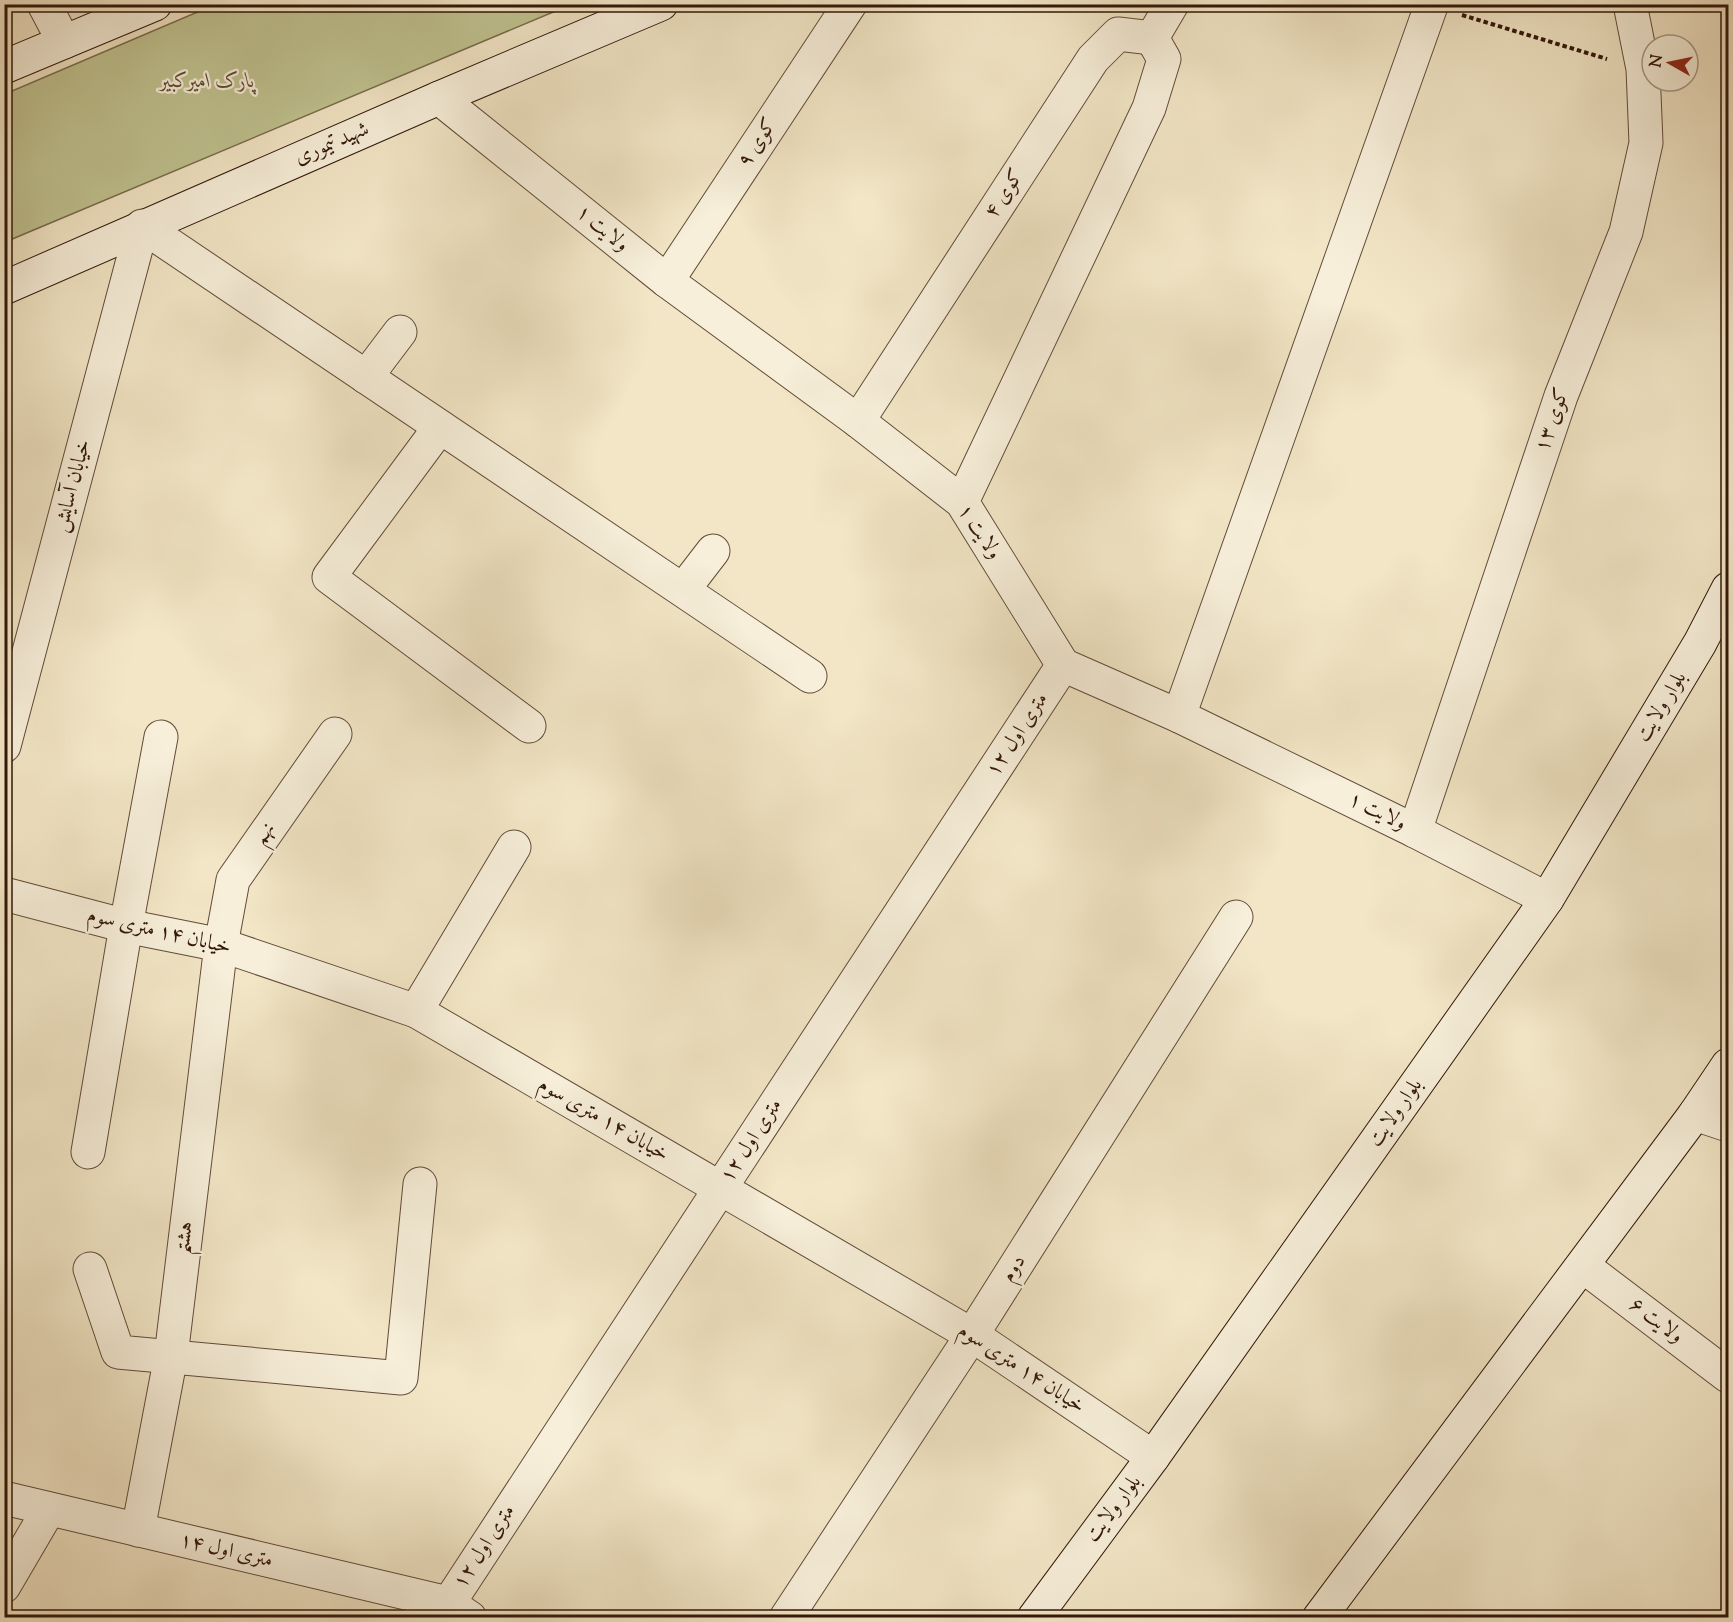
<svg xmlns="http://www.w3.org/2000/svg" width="1733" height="1622" font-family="'Sorts Mill Goudy',Amiri,serif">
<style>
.green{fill:#c0c391;stroke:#796d4e;stroke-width:1.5}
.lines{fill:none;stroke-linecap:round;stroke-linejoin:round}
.street-casing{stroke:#624b39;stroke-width:35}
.secondary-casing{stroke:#32170a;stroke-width:35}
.path{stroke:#32170a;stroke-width:4;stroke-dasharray:4.5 3;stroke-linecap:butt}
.street{stroke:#f7efda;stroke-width:33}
.secondary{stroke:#f7efda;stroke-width:33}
.labels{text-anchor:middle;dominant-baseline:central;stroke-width:4.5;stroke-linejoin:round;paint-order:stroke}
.park-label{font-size:21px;font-style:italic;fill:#5d4b32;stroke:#f7efda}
.street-label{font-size:21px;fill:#32170a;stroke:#f7efda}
</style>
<rect width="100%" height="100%" fill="#f2e6c6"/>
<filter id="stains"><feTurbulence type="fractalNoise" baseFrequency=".00333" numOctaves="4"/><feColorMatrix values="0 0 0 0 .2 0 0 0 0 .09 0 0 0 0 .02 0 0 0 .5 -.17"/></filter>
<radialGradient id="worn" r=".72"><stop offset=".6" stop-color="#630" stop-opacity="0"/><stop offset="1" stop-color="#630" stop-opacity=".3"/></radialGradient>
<polygon class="green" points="214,5 214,4 570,5 5,242 5,94"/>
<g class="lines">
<g class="street-casing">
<g id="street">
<polyline points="44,4 64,42"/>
<polyline points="439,98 667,281 858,421 962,502 1063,665 1179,716 1415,831 1547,899"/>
<polyline points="667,281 850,4"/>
<polyline points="366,377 400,332"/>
<polyline points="858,421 1093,59 1118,34 1152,38 1172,4"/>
<polyline points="440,427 329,577 529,726"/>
<polyline points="962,502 1149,108 1164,59 1152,38"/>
<polyline points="683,590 713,551"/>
<polyline points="1179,716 1431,6 1428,4"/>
<polyline points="4,746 142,226 810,676"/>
<polyline points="1415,831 1561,396 1626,232 1646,143 1643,69 1630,4"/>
<polyline points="4,894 126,926 221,945 416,1011 972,1335 1153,1457"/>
<polyline points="416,1011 514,847"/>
<polyline points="1695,1114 1728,1125"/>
<polyline points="88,1152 126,926 161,737"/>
<polyline points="1583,1266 1728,1376"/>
<polyline points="90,1269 118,1352 401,1378 420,1184"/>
<polyline points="4,1498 448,1603 470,1618"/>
<polyline points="138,1530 171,1356 221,945 233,880 335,734"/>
<polyline points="4,1586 49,1509"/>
<polyline points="439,1618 1063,665"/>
<polyline points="786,1618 972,1335 1236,917"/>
</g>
</g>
<g class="secondary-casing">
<g id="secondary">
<polyline points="4,67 155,4"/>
<polyline points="4,288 439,98 661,4"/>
<polyline points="1034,1618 1153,1457 1547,899 1700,643 1728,589"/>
<polyline points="1319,1618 1695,1114 1728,1065"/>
</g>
</g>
<polyline class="path" points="1462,15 1607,59"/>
<use href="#street" class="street"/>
<use href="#secondary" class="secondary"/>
</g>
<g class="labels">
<g class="park-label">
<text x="207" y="82">پارک امیرکبیر</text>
</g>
<g class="street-label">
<text transform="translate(758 143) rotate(-57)">کوی ۹</text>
<text transform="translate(332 144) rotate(-23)">شهید تیموری</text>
<text transform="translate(1005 194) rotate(-57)">کوی ۴</text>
<text transform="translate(602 229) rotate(39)">ولایت ۱</text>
<text transform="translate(1553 420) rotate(-71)">کوی ۱۳</text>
<text transform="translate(73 486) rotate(-75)">خیابان آسایش</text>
<text transform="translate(979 532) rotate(56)">ولایت ۱</text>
<text transform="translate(1662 707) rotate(-59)">بلوار ولایت</text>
<text transform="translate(1018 735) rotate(-57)">۱۲ متری اول</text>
<text transform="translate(1377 812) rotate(26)">ولایت ۱</text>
<text transform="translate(265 834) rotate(-55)">نهم</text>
<text transform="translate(159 932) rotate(13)">خیابان ۱۴ متری سوم</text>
<text transform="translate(1396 1113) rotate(-55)">بلوار ولایت</text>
<text transform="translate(603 1120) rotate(30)">خیابان ۱۴ متری سوم</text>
<text transform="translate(752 1141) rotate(-57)">۱۲ متری اول</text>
<text transform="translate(185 1238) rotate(-83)">هشتم</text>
<text transform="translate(1014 1269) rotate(-58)">دوم</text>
<text transform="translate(1656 1321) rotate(37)">ولایت ۶</text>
<text transform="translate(1021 1369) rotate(33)">خیابان ۱۴ متری سوم</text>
<text transform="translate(1114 1509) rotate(-53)">بلوار ولایت</text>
<text transform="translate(485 1547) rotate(-57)">۱۲ متری اول</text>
<text transform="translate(226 1551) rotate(13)">۱۴ متری اول</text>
</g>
</g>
<rect width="1733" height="1622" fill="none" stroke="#f2e6c6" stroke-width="24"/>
<rect x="6" y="6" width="1721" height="1610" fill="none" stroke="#32170a" stroke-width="3"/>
<rect x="12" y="12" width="1709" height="1598" fill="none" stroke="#32170a" stroke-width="1.5"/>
<g transform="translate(1670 63) rotate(279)"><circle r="28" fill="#f7efda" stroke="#a89987" stroke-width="1.5"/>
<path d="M0-4.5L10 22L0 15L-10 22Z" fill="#8f2418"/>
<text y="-9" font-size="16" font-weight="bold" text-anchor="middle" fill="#32170a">N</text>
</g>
<rect width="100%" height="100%" filter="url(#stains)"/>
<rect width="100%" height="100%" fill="url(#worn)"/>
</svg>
